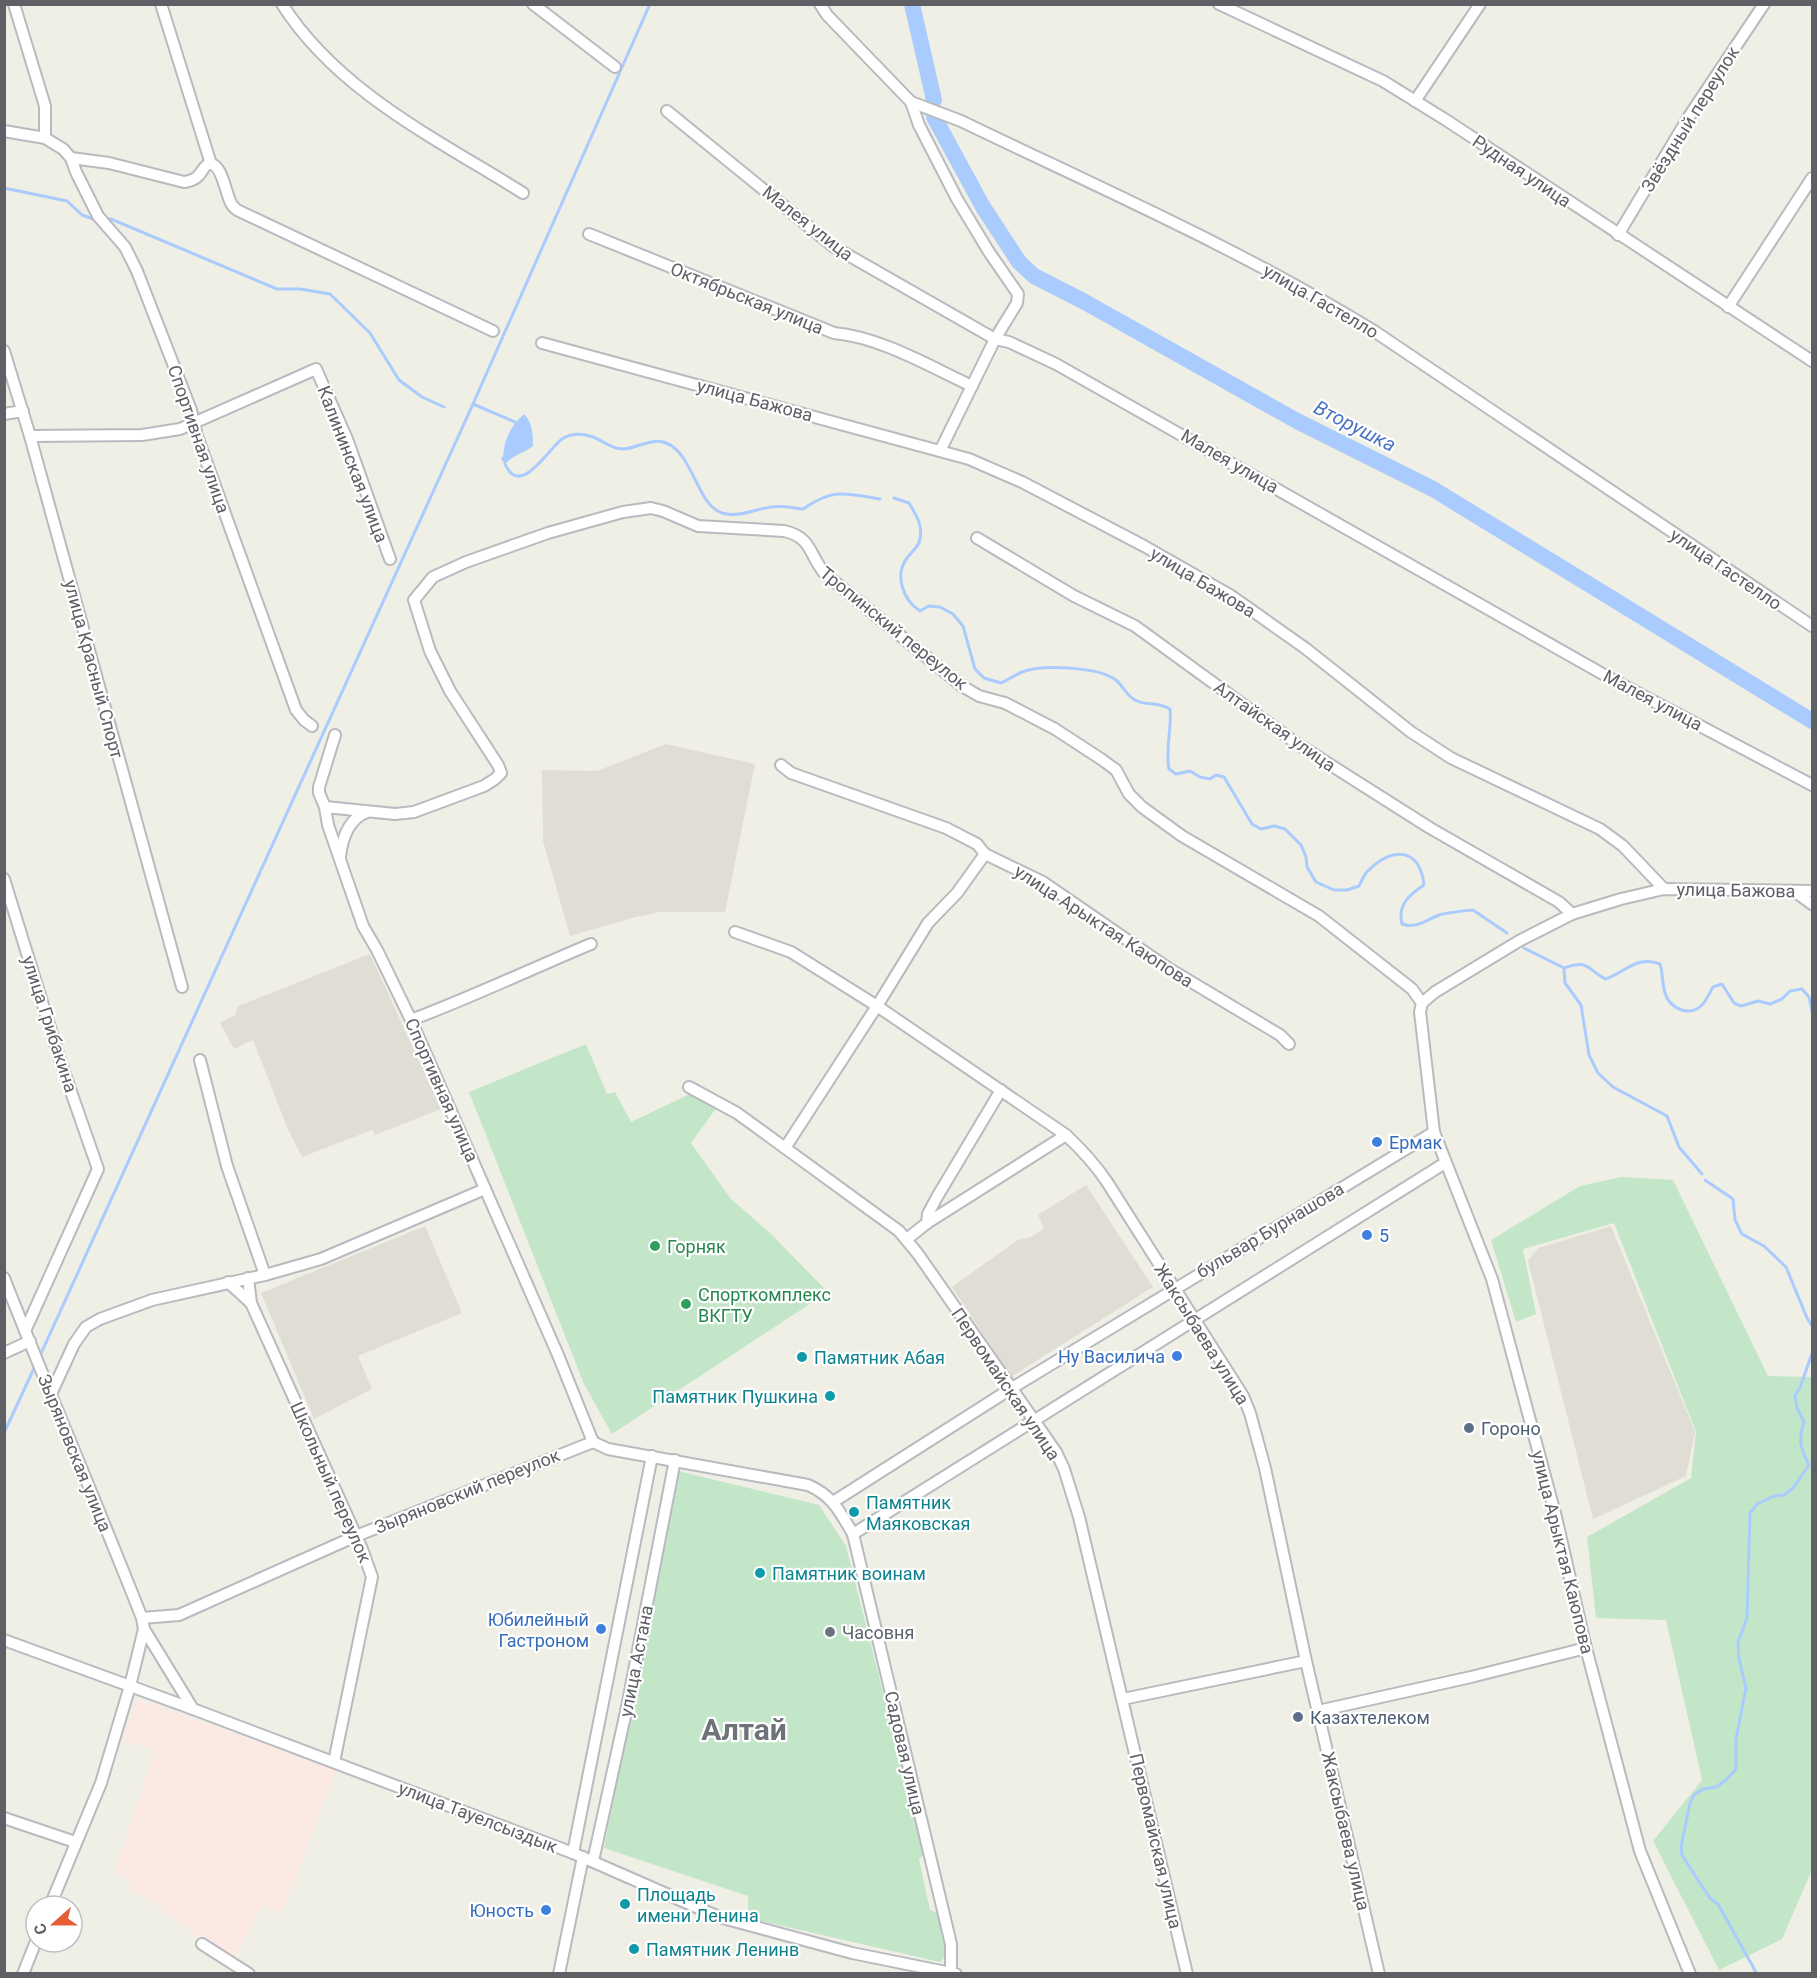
<svg xmlns="http://www.w3.org/2000/svg" width="1817" height="1978" font-family="Roboto,sans-serif">
<style>
.education{fill:#e0ded4}
.medical{fill:#fbe9e4}
.green{fill:#c3e6c9}
.water{fill:#a9cbfd}
.lines{fill:none;stroke-linecap:round;stroke-linejoin:round}
.stream{stroke:#a9cbfd;stroke-width:3}
.river{stroke:#a9cbfd;stroke-width:16}
.minor-casing{stroke:#b8babf;stroke-width:14}
.minor{stroke:#fff;stroke-width:10}
.shop-dot{fill:#3f7fe0;stroke:#fff;stroke-width:2}
.leisure-dot{fill:#2e9e5b;stroke:#fff;stroke-width:2}
.culture-dot{fill:#0f9aa8;stroke:#fff;stroke-width:2}
.service-dot{fill:#5c6f8a;stroke:#fff;stroke-width:2}
.worship-dot{fill:#6b7280;stroke:#fff;stroke-width:2}
.labels{text-anchor:middle;dominant-baseline:central;stroke-width:4.5;stroke-linejoin:round;paint-order:stroke}
.street-label{font-size:18px;fill:#5e6066;stroke:#fff}
.shop-label{font-size:18px;fill:#366cbe;stroke:#fff;text-anchor:end}
.leisure-label{font-size:18px;fill:#27864d;stroke:#fff;text-anchor:start}
.culture-label{font-size:18px;fill:#0d838f;stroke:#fff;text-anchor:start}
.service-label{font-size:18px;fill:#4e5e75;stroke:#fff;text-anchor:start}
.worship-label{font-size:18px;fill:#5b616d;stroke:#fff;text-anchor:start}
.water-label{font-size:20px;font-style:italic;fill:#4a72c2;stroke:#fff}
.town-label{font-size:30px;font-weight:bold;fill:#6f7278;stroke:#fff}
</style>
<rect width="100%" height="100%" fill="#f0efe6"/>
<g class="education">
<polygon points="666,744 755,764 725,912 659,912 632,918 570,936 543,841 542,770 597,771"/>
<polygon points="370,954 441,1109 375,1135 372,1130 302,1157 287,1127 253,1040 234,1049 220,1023 235,1015 238,1006"/>
<polygon points="1086,1185 1153,1287 1011,1377 952,1287 1018,1240 1031,1237 1044,1228 1038,1215"/>
<polygon points="425,1226 462,1313 358,1356 372,1389 314,1419 261,1293"/>
<polygon points="1611,1226 1695,1432 1686,1476 1593,1519 1528,1261 1538,1248"/>
</g>
<polygon class="medical" points="137,1699 337,1769 282,1913 262,1906 235,1957 194,1934 148,1898 127,1891 131,1879 114,1873 155,1751 123,1739"/>
<g class="green">
<polygon points="586,1044 607,1094 615,1092 631,1122 692,1093 717,1107 691,1143 731,1199 769,1232 828,1292 612,1434 584,1384 469,1092"/>
<polygon points="1621,1177 1673,1180 1768,1376 1812,1377 1812,1870 1782,1939 1719,1970 1653,1841 1702,1780 1666,1620 1596,1618 1587,1537 1691,1478 1696,1432 1614,1223 1523,1249 1536,1314 1516,1322 1491,1240 1580,1186"/>
<polygon points="678,1471 819,1505 846,1546 924,1854 919,1859 930,1910 937,1913 946,1951 945,1957 940,1962 748,1918 748,1896 604,1848"/>
</g>
<path class="water" d="M524,414C532,421 533,435 533,446C522,454 515,454 505,464L501,459C505,454 503,450 505,444C508,432 515,422 524,414Z"/>
<g class="lines">
<g class="stream">
<polyline points="4,188 67,201 82,215 96,220"/>
<polyline points="105,219 111,219 277,289 300,289 330,294 370,333 399,380 422,397 444,407"/>
<polyline points="473,404 515,422"/>
<path d="M505,464C520,499 549,448 562,439C571,433 583,433 593,437C602,440 611,449 622,449C636,449 652,437 666,443C693,453 697,505 722,513C739,518 755,509 771,507C781,505 793,508 803,509C833,488 846,493 880,499"/>
<path d="M894,498L909,503C916,515 923,525 920,539C919,547 912,551 907,558C894,575 903,600 920,611L929,606L940,607L953,614L963,626L975,669L984,678L1001,683C1008,680 1015,675 1022,672C1042,664 1099,667 1116,680C1123,686 1127,696 1135,700C1149,707 1154,700 1170,709C1172,730 1165,748 1169,769L1176,774L1190,771L1200,777L1210,779L1216,775L1224,777L1252,824L1261,829L1274,826L1285,829L1301,845L1306,857L1307,867L1316,882L1334,890H1347L1359,886C1362,880 1364,874 1369,870C1392,846 1420,848 1424,885C1410,894 1397,905 1402,924C1416,929 1426,920 1439,915C1450,912 1462,911 1473,910L1507,933"/>
<path d="M1524,948L1564,968C1589,960 1585,967 1605,979C1625,973 1636,955 1660,964C1663,973 1662,983 1665,993C1670,1009 1690,1018 1703,1004C1707,999 1710,992 1713,987L1722,984L1734,1003L1741,1006L1758,1001L1770,1004L1782,999L1790,991L1802,989L1809,997L1812,1011"/>
<polyline points="1564,969 1565,983 1581,1005 1589,1055 1598,1073 1613,1087 1667,1116 1679,1147 1702,1174"/>
<polyline points="1705,1180 1733,1199 1735,1220 1742,1234 1764,1246 1786,1267 1807,1318 1812,1326"/>
<polyline points="39,1358 473,404 650,4"/>
<polyline points="4,1433 36,1364"/>
<path d="M1757,1974L1718,1904L1710,1898L1694,1874L1682,1855L1681,1847L1690,1803L1694,1795L1703,1789L1716,1787L1726,1780L1736,1769V1739L1746,1688L1739,1659L1738,1642L1747,1618L1750,1513L1757,1504L1774,1496L1784,1495L1793,1488L1809,1465C1800,1447 1798,1441 1804,1422L1797,1408L1795,1395L1800,1388L1812,1353"/>
</g>
<g class="river">
<polyline points="912,4 934,100"/>
<polyline points="934,117 983,207 1019,262 1034,276 1083,301 1297,421 1433,489 1812,721"/>
</g>
<g class="minor-casing">
<g id="minor">
<polyline points="14,4 45,106 45,138"/>
<polyline points="161,4 211,164"/>
<path d="M282,4C338,92 437,139 523,193"/>
<polyline points="533,4 615,67"/>
<path d="M820,4L827,15L911,102L961,121C1100,188 1242,250 1374,331L1812,626"/>
<polyline points="1219,4 1383,81 1446,120 1812,361"/>
<polyline points="1415,101 1480,4"/>
<polyline points="911,102 919,125 957,199 989,252 1018,294 1017,303 995,339 940,451"/>
<polyline points="667,111 834,247 995,339 1009,342 1056,364 1615,681 1812,785"/>
<path d="M4,131L45,138L63,149L71,158L109,163L184,182C203,180 201,166 209,164C222,162 226,195 231,203C232,206 235,208 237,210L493,331"/>
<polyline points="71,158 76,172 98,216 125,247 137,271 191,410 197,436 296,710 304,720 312,726"/>
<path d="M589,234L834,333C880,337 929,366 972,386"/>
<polyline points="1618,235 1688,118 1764,4"/>
<polyline points="1728,307 1812,178"/>
<polyline points="542,343 969,459 1022,482 1144,546 1230,595 1305,648 1411,732 1451,758 1600,829 1623,846 1664,889"/>
<polyline points="4,351 30,436 182,987"/>
<polyline points="4,414 23,411"/>
<polyline points="30,436 142,435 180,429 316,369 347,439 390,559"/>
<polyline points="977,538 1074,596 1135,626 1296,743 1430,828 1559,902 1572,914"/>
<polyline points="335,735 319,787 319,793 325,807 328,825 363,926 377,950 411,1020 558,1355 593,1442"/>
<polyline points="781,765 791,773 946,828 977,844 985,854 1043,882 1168,968 1280,1035 1289,1044"/>
<path d="M325,807L395,814L414,812L484,786L495,779L501,773L498,765L450,691L430,651L414,600L433,577L466,562L548,533L623,512L651,508L663,511L698,526L784,531C812,537 809,555 825,574L962,686L979,696L1005,703L1055,729L1101,759L1116,770L1129,794L1142,807L1182,836L1319,916L1412,989L1422,1003"/>
<path d="M340,857C342,839 348,819 367,812"/>
<polyline points="4,879 60,1060 98,1169 25,1331"/>
<polyline points="1794,891 1812,904"/>
<path d="M735,932L791,952L877,1006L1066,1135C1082,1150 1095,1164 1107,1182L1243,1396L1250,1413L1265,1468L1306,1661L1379,1974"/>
<path d="M411,1020C472,997 531,969 591,944"/>
<polyline points="200,1060 227,1166 265,1275"/>
<polyline points="689,1087 737,1113 899,1231 918,1254 1056,1452 1064,1469 1079,1517 1187,1974"/>
<polyline points="785,1148 877,1006 928,923 957,893 985,854"/>
<polyline points="927,1223 928,1214 937,1197 1001,1090"/>
<polyline points="907,1239 927,1223 1066,1135"/>
<path d="M4,1278C49,1392 97,1504 142,1618L144,1629L193,1709"/>
<polyline points="248,1278 251,1303 362,1549 372,1577 334,1762"/>
<polyline points="228,1282 251,1303"/>
<polyline points="4,1353 30,1341"/>
<polyline points="51,1394 74,1344 86,1327 100,1319 152,1300 265,1275 321,1259 485,1189"/>
<path d="M593,1442L608,1449L808,1485C833,1496 840,1512 853,1534L951,1944V1973"/>
<polyline points="833,1502 1012,1388 1434,1132"/>
<polyline points="853,1534 1445,1163"/>
<polyline points="142,1618 179,1615 356,1536 593,1442"/>
<polyline points="4,1640 193,1709 573,1853 719,1917 852,1953 956,1974"/>
<polyline points="1123,1699 1306,1661"/>
<polyline points="1318,1711 1471,1677 1586,1648"/>
<polyline points="4,1818 75,1842"/>
<polyline points="573,1853 652,1456"/>
<polyline points="593,1861 627,1707 675,1460"/>
<polyline points="50,1906 101,1783 130,1686 144,1629"/>
<polyline points="202,1944 249,1974"/>
<polyline points="23,1974 36,1941"/>
<polyline points="559,1974 583,1857"/>
<polyline points="1690,1974 1640,1851 1586,1648 1556,1517 1492,1279 1434,1132 1420,1012 1422,1003 1435,992 1519,941 1572,914 1621,899 1664,889 1812,891"/>
</g>
</g>
<use href="#minor" class="minor"/>
</g>
<g class="shop-dot">
<circle cx="1377" cy="1142" r="6"/>
<circle cx="1367" cy="1235" r="6"/>
<circle cx="1177" cy="1356" r="6"/>
<circle cx="601" cy="1629" r="6"/>
<circle cx="546" cy="1910" r="6"/>
</g>
<g class="leisure-dot">
<circle cx="655" cy="1246" r="6"/>
<circle cx="686" cy="1304" r="6"/>
</g>
<g class="culture-dot">
<circle cx="802" cy="1357" r="6"/>
<circle cx="830" cy="1396" r="6"/>
<circle cx="854" cy="1512" r="6"/>
<circle cx="760" cy="1573" r="6"/>
<circle cx="625" cy="1904" r="6"/>
<circle cx="634" cy="1949" r="6"/>
</g>
<g class="service-dot">
<circle cx="1469" cy="1428" r="6"/>
<circle cx="1298" cy="1717" r="6"/>
</g>
<circle class="worship-dot" cx="830" cy="1632" r="6"/>
<g class="labels">
<g class="street-label">
<text transform="translate(1690 119) rotate(-58)">Звёздный переулок</text>
<text transform="translate(1522 171) rotate(34)">Рудная улица</text>
<text transform="translate(808 223) rotate(38)">Малея улица</text>
<text transform="translate(747 298) rotate(22)">Октябрьская улица</text>
<text transform="translate(1321 301) rotate(30)">улица Гастелло</text>
<text transform="translate(755 400) rotate(15)">улица Бажова</text>
<text transform="translate(199 439) rotate(71)">Спортивная улица</text>
<text transform="translate(1230 461) rotate(30)">Малея улица</text>
<text transform="translate(353 464) rotate(69)">Калининская улица</text>
<text transform="translate(1726 569) rotate(34)">улица Гастелло</text>
<text transform="translate(1203 582) rotate(31)">улица Бажова</text>
<text transform="translate(894 628) rotate(39)">Тропинский переулок</text>
<text transform="translate(94 669) rotate(75)">улица Красный Спорт</text>
<text transform="translate(1653 700) rotate(28)">Малея улица</text>
<text transform="translate(1275 726) rotate(35)">Алтайская улица</text>
<text transform="translate(1736 890) rotate(1)">улица Бажова</text>
<text transform="translate(1104 926) rotate(33)">улица Арыктая Каюпова</text>
<text transform="translate(50 1024) rotate(72)">улица Грибакина</text>
<text transform="translate(442 1090) rotate(66)">Спортивная улица</text>
<text transform="translate(1270 1230) rotate(-31)">бульвар Бурнашова</text>
<text transform="translate(1202 1334) rotate(58)">Жаксыбаева улица</text>
<text transform="translate(1006 1384) rotate(56)">Первомайская улица</text>
<text transform="translate(75 1453) rotate(68)">Зыряновская улица</text>
<text transform="translate(331 1482) rotate(66)">Школьный переулок</text>
<text transform="translate(467 1491) rotate(-22)">Зыряновский переулок</text>
<text transform="translate(1563 1552) rotate(76)">улица Арыктая Каюпова</text>
<text transform="translate(636 1661) rotate(-79)">улица Астана</text>
<text transform="translate(905 1753) rotate(77)">Садовая улица</text>
<text transform="translate(478 1817) rotate(21)">улица Тауелсыздык</text>
<text transform="translate(1346 1831) rotate(77)">Жаксыбаева улица</text>
<text transform="translate(1156 1841) rotate(77)">Первомайская улица</text>
</g>
<g class="shop-label">
<text x="1389" y="1142" text-anchor="start">Ермак</text>
<text x="1379" y="1235" text-anchor="start">5</text>
<text x="1165" y="1356">Ну Василича</text>
<text x="589" y="1619">Юбилейный<tspan x="589" dy="21">Гастроном</tspan></text>
<text x="534" y="1910">Юность</text>
</g>
<g class="leisure-label">
<text x="667" y="1246">Горняк</text>
<text x="698" y="1294">Спорткомплекс<tspan x="698" dy="21">ВКГТУ</tspan></text>
</g>
<g class="culture-label">
<text x="814" y="1357">Памятник Абая</text>
<text x="818" y="1396" text-anchor="end">Памятник Пушкина</text>
<text x="866" y="1502">Памятник<tspan x="866" dy="21">Маяковская</tspan></text>
<text x="772" y="1573">Памятник воинам</text>
<text x="637" y="1894">Площадь<tspan x="637" dy="21">имени Ленина</tspan></text>
<text x="646" y="1949">Памятник Ленинв</text>
</g>
<g class="service-label">
<text x="1481" y="1428">Гороно</text>
<text x="1310" y="1717">Казахтелеком</text>
</g>
<g class="worship-label">
<text x="842" y="1632">Часовня</text>
</g>
<g class="water-label">
<text transform="translate(1355 426) rotate(27)">Вторушка</text>
</g>
<g class="town-label">
<text x="744" y="1729">Алтай</text>
</g>
</g>
<rect width="1817" height="1978" fill="none" stroke="#5e6066" stroke-width="12"/>
<g transform="translate(54 1924) rotate(249)"><circle r="28" fill="#ffffff" stroke="#bfbfc2" stroke-width="1.5"/>
<path d="M0-4.5L10 22L0 15L-10 22Z" fill="#e65e36"/>
<text y="-9" font-size="16" font-weight="bold" text-anchor="middle" fill="#5e6066">С</text>
</g>
</svg>
